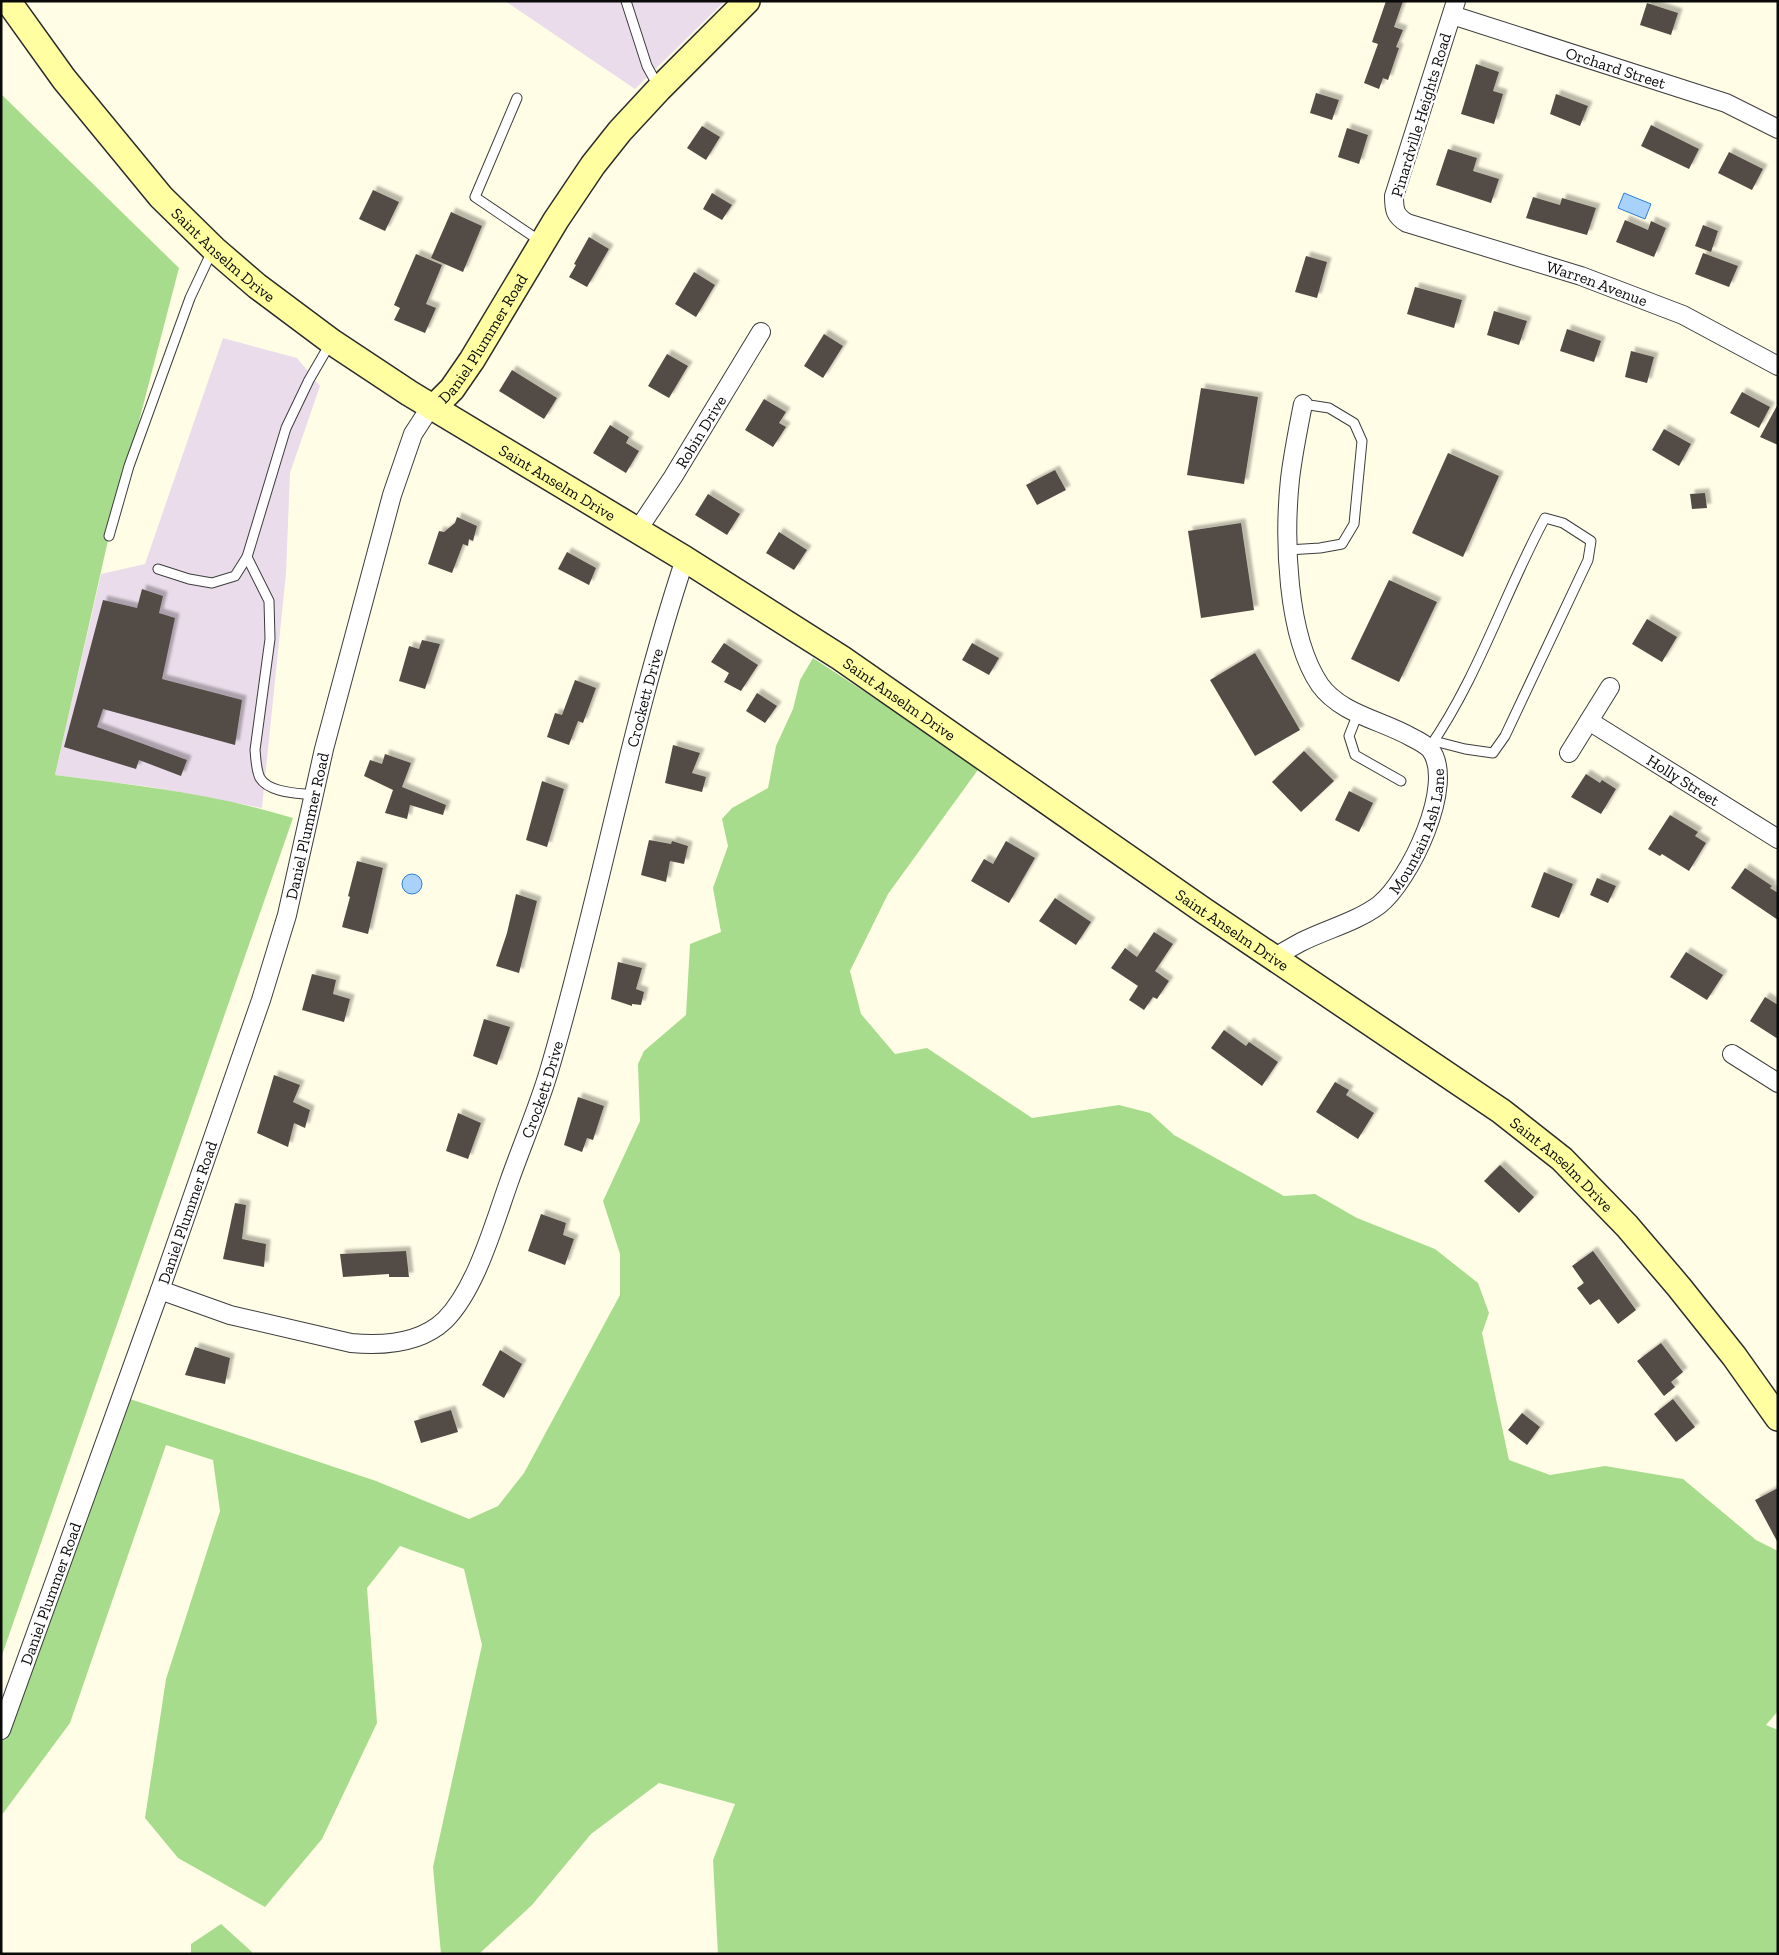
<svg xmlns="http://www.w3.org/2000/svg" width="1779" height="1955" font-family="'Zilla Slab',serif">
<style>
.industrial{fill:#eadcea}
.forest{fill:#a8dc8d}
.water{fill:#a8d2f9;stroke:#2b7fd4}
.building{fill:#534c45;filter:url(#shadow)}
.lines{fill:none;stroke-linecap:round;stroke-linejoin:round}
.lane-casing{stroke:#3d3d3d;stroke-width:11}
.street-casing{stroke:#3d3d3d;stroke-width:20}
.secondary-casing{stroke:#2c2c2c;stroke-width:28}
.lane{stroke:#fff;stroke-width:9}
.street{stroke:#fff;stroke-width:18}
.secondary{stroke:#fffea1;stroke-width:25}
.labels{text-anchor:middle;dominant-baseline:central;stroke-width:5;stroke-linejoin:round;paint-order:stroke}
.street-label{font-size:16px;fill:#0a0a0a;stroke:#fff}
</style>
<defs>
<filter id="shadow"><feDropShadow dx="4.5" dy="-4.5" stdDeviation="1" flood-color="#0004"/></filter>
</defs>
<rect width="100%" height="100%" fill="#fffde6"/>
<g class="industrial">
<polygon points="505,1 725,1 635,89"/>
<polygon points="223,338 297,358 320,386 290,473 286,573 262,808 151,787 55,775 101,574 145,564"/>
</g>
<g class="forest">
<path d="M1,94L179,268L109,536L55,775C135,785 216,794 293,818L1,1658Z"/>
<polygon points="813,658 980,767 888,894 850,971 861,1014 895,1054 927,1048 1032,1118 1119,1105 1150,1113 1174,1135 1284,1196 1315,1194 1357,1218 1435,1249 1478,1283 1489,1313 1482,1333 1509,1460 1550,1475 1605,1466 1683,1479 1756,1540 1778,1551 1778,1711 1766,1725 1778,1730 1778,1954 718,1954 713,1860 735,1804 659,1783 591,1834 532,1905 479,1954 441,1954 433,1867 482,1645 464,1569 400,1546 367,1588 377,1723 322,1839 265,1907 178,1858 145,1818 166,1679 220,1511 213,1460 166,1445 70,1723 1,1816 1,1730 127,1398 376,1481 469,1519 498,1506 524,1473 620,1295 620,1254 603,1201 640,1121 638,1064 644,1051 686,1015 690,944 721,932 713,888 728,846 722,819 732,808 768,788 776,746 793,709 800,680"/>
<polygon points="221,1924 252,1952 251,1954 191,1954 191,1944"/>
</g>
<g class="water">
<polygon points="1624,193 1651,204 1645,219 1618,208"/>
<circle cx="412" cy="884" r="10"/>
</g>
<g class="building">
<polygon points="1386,1 1403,1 1394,27 1403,30 1396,47 1399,48 1388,80 1383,78 1379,89 1364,83 1378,44 1372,42"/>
<polygon points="1647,3 1678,13 1671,35 1640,25"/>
<polygon points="1476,64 1499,72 1493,91 1503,94 1494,124 1461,114"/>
<polygon points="1316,93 1339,100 1332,120 1310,113"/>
<polygon points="1556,94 1588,106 1580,126 1550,114"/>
<polygon points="1651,125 1699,149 1689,169 1641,146"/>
<polygon points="702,126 720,137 706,160 687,148"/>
<polygon points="1347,128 1368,135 1359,164 1338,157"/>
<polygon points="1448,149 1477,158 1473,171 1499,179 1491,203 1436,185"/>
<polygon points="1729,152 1763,169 1752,190 1718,173"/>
<polygon points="373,190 399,202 385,231 359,219"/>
<polygon points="712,193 732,205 722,220 703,209"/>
<polygon points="1533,197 1560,205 1562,198 1596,208 1587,235 1526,218"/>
<polygon points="451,212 482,226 463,272 431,258"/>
<polygon points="1625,220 1648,230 1651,221 1666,228 1654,257 1616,242"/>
<polygon points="1703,225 1718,231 1711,252 1695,246"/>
<polygon points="589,237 609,249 587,287 569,277 576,265 574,264"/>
<polygon points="1703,253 1738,266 1729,287 1695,274"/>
<polygon points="416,254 442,265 426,304 436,308 425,333 394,320 400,308 394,305"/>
<polygon points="1306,256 1327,262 1317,298 1295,292"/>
<polygon points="694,272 715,285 696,317 675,304"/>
<polygon points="1415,287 1462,300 1454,328 1407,314"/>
<polygon points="1494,311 1527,321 1519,345 1487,335"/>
<polygon points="1567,329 1601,341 1594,362 1560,351"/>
<polygon points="824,334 843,346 823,378 804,366"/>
<polygon points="1631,351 1654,357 1647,383 1625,377"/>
<polygon points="667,354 688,366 669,398 648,386"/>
<polygon points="512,370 557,398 544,419 499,391"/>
<polygon points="1201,388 1258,397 1244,484 1187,475"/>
<polygon points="1742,392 1770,407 1759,428 1730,413"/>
<polygon points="764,399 786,412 779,423 786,427 773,447 745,430"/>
<polygon points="1778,404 1778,445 1760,437"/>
<polygon points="610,425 629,437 626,443 639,451 626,473 593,453"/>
<polygon points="1664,429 1691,444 1679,466 1652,450"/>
<polygon points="1448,453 1499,476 1463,557 1412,533"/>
<polygon points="1055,470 1066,490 1037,505 1026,485"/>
<polygon points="1705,493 1707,508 1692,509 1690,494"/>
<polygon points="708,494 740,514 727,535 695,515"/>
<polygon points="457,517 477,526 473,541 469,539 468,546 463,544 452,573 428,564 439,531 444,532 455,523"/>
<polygon points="1241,523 1254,610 1201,618 1188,531"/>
<polygon points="779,532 807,550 794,570 766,553"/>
<polygon points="567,552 596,568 589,585 558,569"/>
<polygon points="1389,580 1437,602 1399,682 1351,659"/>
<polygon points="142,589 163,596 159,613 175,618 162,679 242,700 235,745 103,709 97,727 187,760 181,776 139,760 136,769 64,747 103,600 137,608"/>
<polygon points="1647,619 1677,637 1662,662 1632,644"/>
<polygon points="422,640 440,644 425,689 399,681 409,646 419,649"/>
<polygon points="724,643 758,665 741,691 724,682 729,673 711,662"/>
<polygon points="972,643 999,658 989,675 962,660"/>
<polygon points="1255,653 1300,730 1255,756 1210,680"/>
<polygon points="575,680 596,688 583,723 578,721 569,745 547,737 555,713 562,715"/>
<polygon points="757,693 777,706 765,723 746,711"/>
<polygon points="673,745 700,753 692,773 706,777 702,792 665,783"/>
<polygon points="1304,751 1334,781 1301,812 1272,782"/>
<polygon points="385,754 411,763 402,787 446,805 443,815 410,805 407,819 385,813 393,790 364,776 370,760 382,764"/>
<polygon points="1586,774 1600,783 1602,780 1616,789 1601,814 1571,797"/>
<polygon points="542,781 564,789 547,847 526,840"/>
<polygon points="1349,791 1373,803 1359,832 1335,820"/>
<polygon points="1670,815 1698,832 1695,836 1706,843 1689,871 1662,854 1660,856 1648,849"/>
<polygon points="649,840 671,844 672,841 688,846 684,864 670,861 666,882 641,875"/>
<polygon points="1006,841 1035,858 1009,903 971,881 984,859 993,864"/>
<polygon points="357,861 383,868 368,934 342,927 350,897 348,896"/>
<polygon points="1745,868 1772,886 1770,888 1778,893 1778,920 1731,888"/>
<polygon points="1544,872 1573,884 1559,918 1531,907"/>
<polygon points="1597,878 1616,886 1608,903 1590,895"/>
<polygon points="516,894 537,901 519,973 496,966 507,933"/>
<polygon points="1055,898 1091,922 1076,945 1039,921"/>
<polygon points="1154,932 1173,944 1155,971 1169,981 1157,999 1153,997 1144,1010 1129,1000 1138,986 1111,968 1125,948 1137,957"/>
<polygon points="1686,952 1723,975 1707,1000 1670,977"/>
<polygon points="618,962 642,968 636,989 644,992 641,1005 632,1004 632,1006 611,999"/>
<polygon points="312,974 336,980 333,994 350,999 344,1022 302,1010"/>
<polygon points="1765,997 1778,1005 1778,1039 1750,1021"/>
<polygon points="484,1019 510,1027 497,1065 473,1056"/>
<polygon points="1224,1030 1246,1046 1249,1042 1278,1062 1262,1086 1211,1048"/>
<polygon points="274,1075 300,1085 293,1102 310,1110 305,1128 294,1123 288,1147 257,1133"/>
<polygon points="1335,1082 1349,1090 1346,1095 1374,1113 1358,1139 1316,1112"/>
<polygon points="578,1097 604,1106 593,1140 587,1138 582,1152 564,1145"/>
<polygon points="458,1113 481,1123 468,1159 446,1151"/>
<polygon points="1500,1165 1534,1197 1519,1213 1484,1181"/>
<polygon points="235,1203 246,1205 242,1239 266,1244 264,1267 223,1259"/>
<polygon points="541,1214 566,1223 563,1235 574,1239 565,1265 528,1251"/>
<polygon points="406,1251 409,1277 389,1277 389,1274 343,1277 340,1254"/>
<polygon points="1593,1251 1636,1310 1618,1324 1599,1299 1590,1305 1577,1288 1584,1283 1572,1266"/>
<polygon points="1661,1343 1683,1372 1671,1382 1675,1387 1664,1396 1637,1361"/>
<polygon points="195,1347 230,1358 225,1384 185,1375"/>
<polygon points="500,1350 522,1364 504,1398 482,1385"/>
<polygon points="1673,1399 1695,1427 1676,1442 1654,1414"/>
<polygon points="451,1410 458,1432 421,1443 414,1421"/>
<polygon points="1522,1413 1540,1427 1527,1445 1508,1430"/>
<polygon points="1778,1488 1778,1543 1755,1500"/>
</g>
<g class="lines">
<g class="lane-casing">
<g id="lane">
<polyline points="626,1 647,66 658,86"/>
<polyline points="517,98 475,197 540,241"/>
<polyline points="109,536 129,466 190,298 213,249"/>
<polyline points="1288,550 1320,548 1342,544 1354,524 1362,441 1354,423 1329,408 1303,404"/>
<path d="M247,557L269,601L270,639L255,750C256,759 256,770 260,778C269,793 298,793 313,795"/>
<polyline points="158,569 189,579 212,583 235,576 247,557 286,428 309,380 331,342"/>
<polyline points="1358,713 1349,736 1355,755 1401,781"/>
<path d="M1429,748C1478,678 1504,594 1545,518L1563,523L1591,541L1588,560L1505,736L1493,753L1465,749L1434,741"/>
</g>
</g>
<g class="street-casing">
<g id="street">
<path id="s1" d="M1456,1L1394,196C1394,210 1395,216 1407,223L1581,276L1683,315L1778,366"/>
<path id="s2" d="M1452,15L1726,103L1778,129"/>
<path id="s3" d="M637,531L673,477L761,332"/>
<path id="s4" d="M1589,721L1778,839"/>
<polyline points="1569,753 1610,687"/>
<path id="s5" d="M1275,957C1283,952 1292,947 1301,942C1327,929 1356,922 1379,905C1409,882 1457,783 1430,749C1425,744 1417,740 1411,737C1381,720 1341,714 1320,685C1286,635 1284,537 1290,479C1293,454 1298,429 1303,404"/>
<polyline points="1732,1054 1778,1083"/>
<path id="s6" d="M160,1290L230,1315L351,1343C383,1346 420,1344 445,1320C476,1289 494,1224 509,1182C522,1145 538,1108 549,1071C599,902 629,727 685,559"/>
<path id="s7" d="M1,1730L160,1290L261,1000L287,915L324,749L392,495L413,434L426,414L433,408"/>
</g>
</g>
<g class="secondary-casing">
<g id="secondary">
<path id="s8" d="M8,1L64,79L161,197L214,249L257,286L332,342L409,393L685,559L841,658L1203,910L1501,1111L1562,1159L1627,1226L1679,1287L1734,1356L1778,1418"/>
<path id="s9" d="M433,408L452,389L472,360L556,220L593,165L620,131L659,89L747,1"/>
</g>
</g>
<use href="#lane" class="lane"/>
<use href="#street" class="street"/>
<use href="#secondary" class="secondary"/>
</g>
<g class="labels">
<g class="street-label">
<text stroke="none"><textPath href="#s2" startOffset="172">Orchard Street</textPath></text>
<text transform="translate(1421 115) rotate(-73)">Pinardville Heights Road</text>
<text stroke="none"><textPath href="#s8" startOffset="334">Saint Anselm Drive</textPath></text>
<text stroke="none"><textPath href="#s1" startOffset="436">Warren Avenue</textPath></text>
<text stroke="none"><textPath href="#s9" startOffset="86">Daniel Plummer Road</textPath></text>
<text stroke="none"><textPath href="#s3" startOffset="118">Robin Drive</textPath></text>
<text stroke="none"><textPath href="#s8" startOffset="739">Saint Anselm Drive</textPath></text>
<text stroke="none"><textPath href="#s6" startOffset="955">Crockett Drive</textPath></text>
<text stroke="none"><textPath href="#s8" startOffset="1144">Saint Anselm Drive</textPath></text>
<text stroke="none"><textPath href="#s4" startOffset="111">Holly Street</textPath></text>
<text stroke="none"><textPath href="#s7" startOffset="955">Daniel Plummer Road</textPath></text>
<text stroke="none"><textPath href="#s5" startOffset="202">Mountain Ash Lane</textPath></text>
<text stroke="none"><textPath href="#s8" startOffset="1549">Saint Anselm Drive</textPath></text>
<text stroke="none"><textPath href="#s6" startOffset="550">Crockett Drive</textPath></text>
<text stroke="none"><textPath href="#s8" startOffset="1954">Saint Anselm Drive</textPath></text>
<text stroke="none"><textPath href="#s7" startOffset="550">Daniel Plummer Road</textPath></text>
<text stroke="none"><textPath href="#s7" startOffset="145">Daniel Plummer Road</textPath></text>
</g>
</g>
<rect width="1779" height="1955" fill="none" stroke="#0a0a0a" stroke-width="5"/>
</svg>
